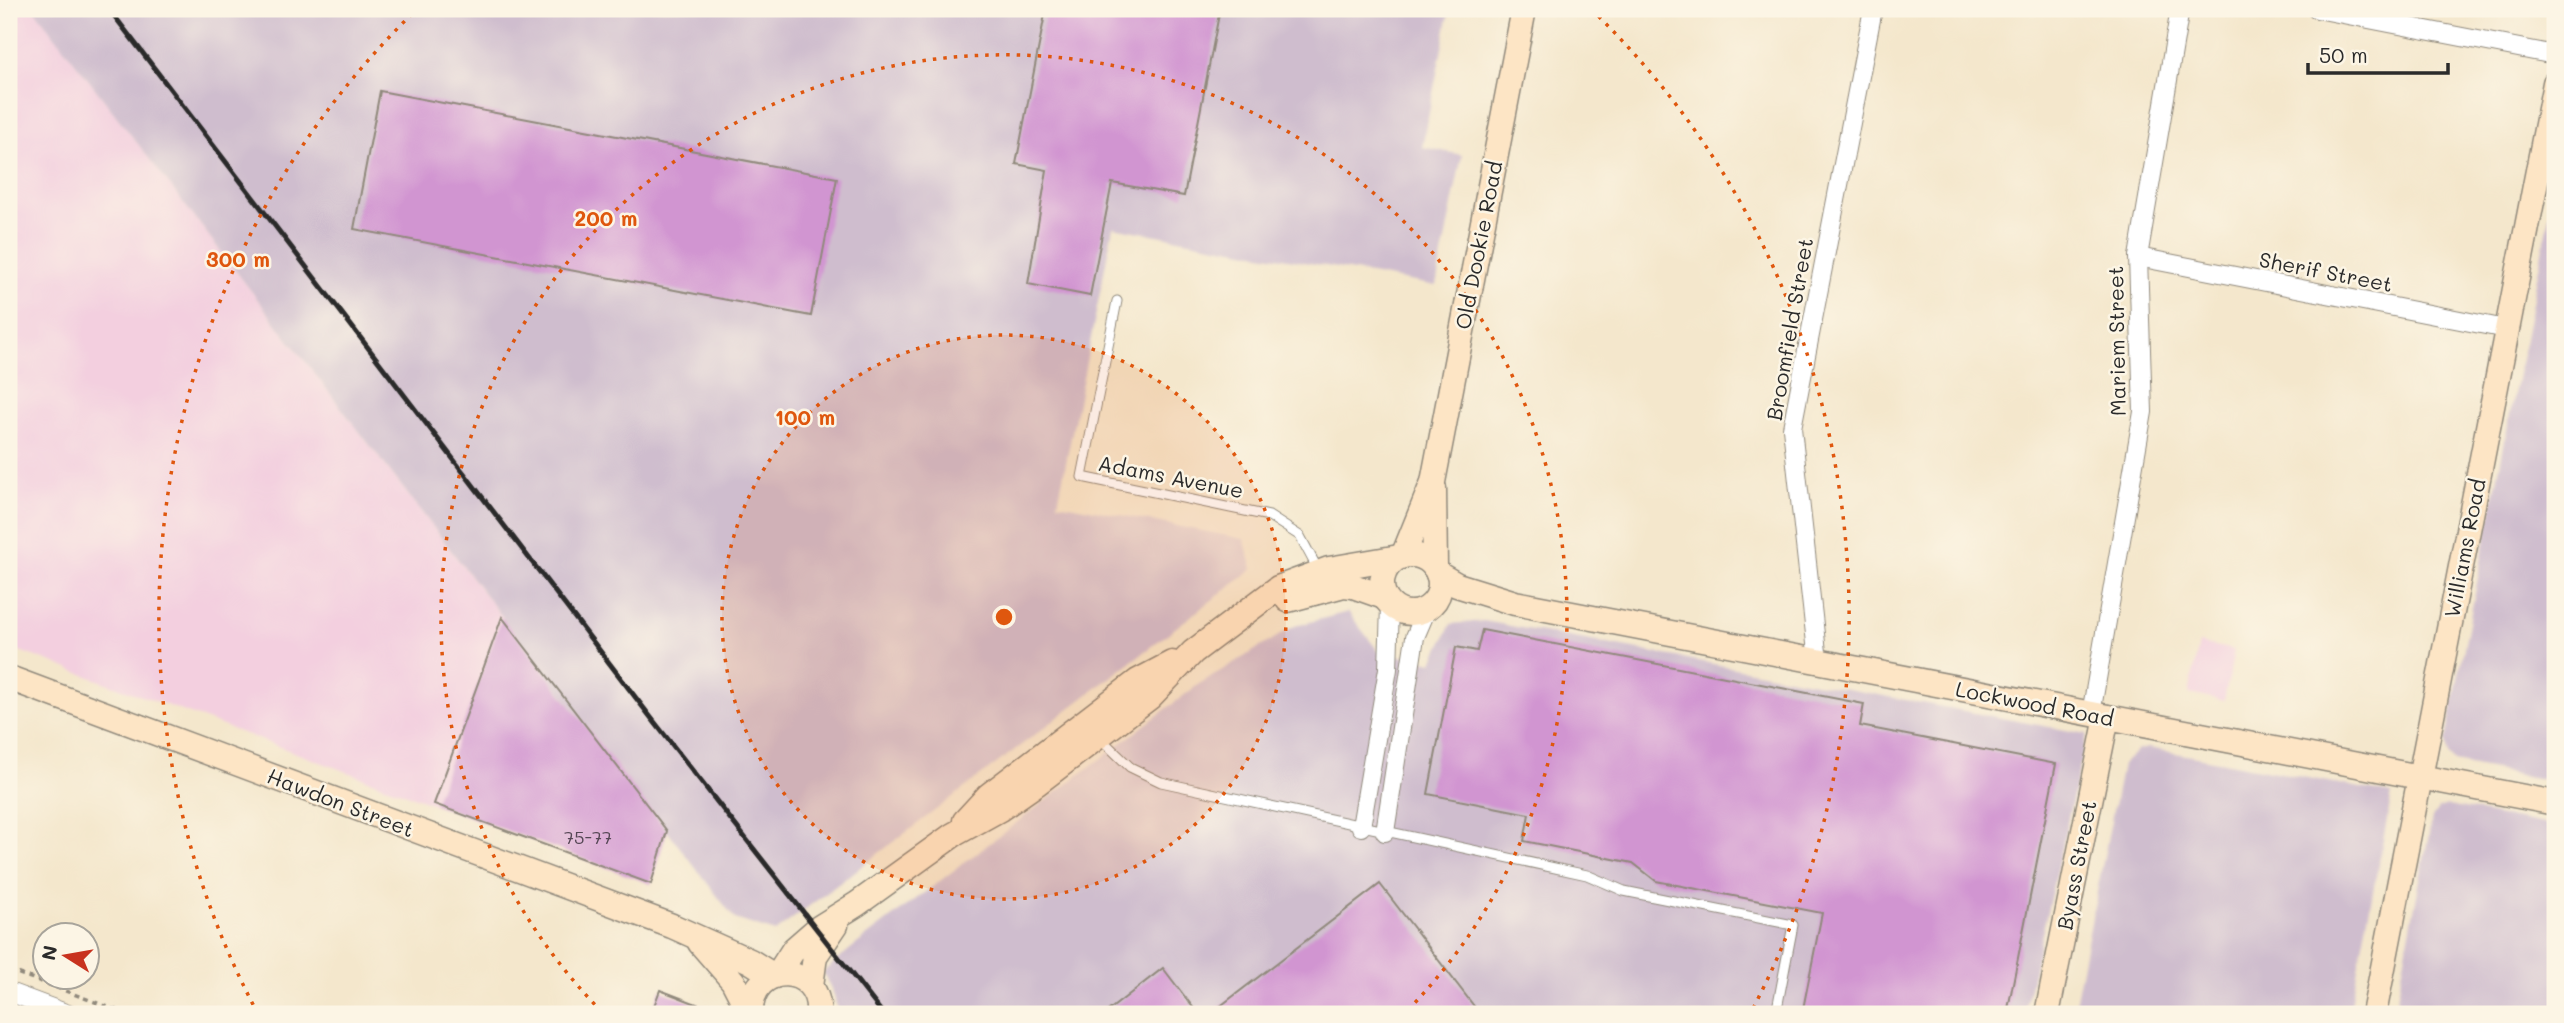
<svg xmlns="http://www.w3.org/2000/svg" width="2564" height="1023" font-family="Mali,sans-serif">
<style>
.built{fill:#f3cfdf}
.industrial{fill:#cfbdce}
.building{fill:#d195d1}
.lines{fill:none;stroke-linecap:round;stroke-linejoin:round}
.lane-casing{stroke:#90897c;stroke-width:11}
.street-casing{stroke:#90897c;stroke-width:20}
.secondary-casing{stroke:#90897c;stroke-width:27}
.path{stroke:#90897c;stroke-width:3.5;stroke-dasharray:5 5;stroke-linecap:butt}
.lane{stroke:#fff;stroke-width:9}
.street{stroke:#fff;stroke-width:18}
.secondary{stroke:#fde5c5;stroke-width:24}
.rail{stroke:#2b2b2b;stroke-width:5}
.ring{fill:none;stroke:#df570e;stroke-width:3.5;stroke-dasharray:3.5 7}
.labels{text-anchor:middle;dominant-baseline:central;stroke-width:5;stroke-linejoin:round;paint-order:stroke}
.number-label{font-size:18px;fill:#544654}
.street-label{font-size:21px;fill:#2b2b2b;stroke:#fcf5e5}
.centre{fill:#df570e;stroke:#fcf5e5;stroke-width:3.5}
.ring-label{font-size:21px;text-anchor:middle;font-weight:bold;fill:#df570e;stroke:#fcf5e5;stroke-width:5;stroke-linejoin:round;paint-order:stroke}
</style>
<rect width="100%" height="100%" fill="#fcf5e5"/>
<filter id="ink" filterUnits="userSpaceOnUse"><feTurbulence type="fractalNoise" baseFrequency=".0143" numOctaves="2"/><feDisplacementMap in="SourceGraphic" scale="14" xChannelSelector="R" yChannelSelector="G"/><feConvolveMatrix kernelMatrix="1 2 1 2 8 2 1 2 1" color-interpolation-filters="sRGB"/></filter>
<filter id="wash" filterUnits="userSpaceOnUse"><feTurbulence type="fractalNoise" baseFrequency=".00686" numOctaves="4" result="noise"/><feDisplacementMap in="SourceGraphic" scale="28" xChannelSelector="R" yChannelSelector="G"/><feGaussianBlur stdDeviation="1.57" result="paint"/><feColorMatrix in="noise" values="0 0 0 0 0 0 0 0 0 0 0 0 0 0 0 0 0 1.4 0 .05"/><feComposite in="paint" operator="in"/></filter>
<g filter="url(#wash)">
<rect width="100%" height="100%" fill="#f4e7cc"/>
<g class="built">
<polygon points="9,9 34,9 502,617 434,804 9,647"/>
<polygon points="2199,643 2234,650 2224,701 2189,694"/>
</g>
<g class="industrial">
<polygon points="34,9 1450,9 1422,147 1462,155 1436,286 1113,227 1058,503 1244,539 1253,569 775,932 735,919"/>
<polygon points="2555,186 2555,782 2454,762 2448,755 2446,740"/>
<polygon points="1348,612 1379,652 1433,662 1451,624 1484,621 2087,734 2024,1014 838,1014 834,995 823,972 853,947 1199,684 1295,626"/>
<polygon points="2149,748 2392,794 2349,1014 2073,1014 2122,765 2138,750"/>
<polygon points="2448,806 2555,826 2555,1014 2394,1014 2432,818 2438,809"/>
</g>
<g id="blocks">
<g class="building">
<polygon points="1046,9 1220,9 1184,196 1112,183 1090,296 1028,284 1047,170 1016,164"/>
<polygon points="380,91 837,178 811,316 354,229"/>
<polygon points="502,617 667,831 651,884 434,804"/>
<polygon points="1482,630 1864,704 1860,726 2056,764 2007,1014 1802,1014 1822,913 1656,881 1633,863 1524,841 1529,814 1428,794 1456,647 1477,651"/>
<polygon points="1380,884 1480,1014 1210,1014"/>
<polygon points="1163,968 1198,1014 1104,1014"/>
<polygon points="660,990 720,1013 720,1014 651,1014"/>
</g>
</g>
</g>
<g filter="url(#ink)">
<use href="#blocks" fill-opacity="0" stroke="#90897c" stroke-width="2"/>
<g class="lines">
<g class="lane-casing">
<g id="lane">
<polyline points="1117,301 1082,477 1269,516 1300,536 1315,564 1315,572"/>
<polyline points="1100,738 1130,767 1161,782 1587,875 1624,891 1793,925 1776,1014"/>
</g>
</g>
<g class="street-casing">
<g id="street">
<polyline points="2317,9 2555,55"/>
<polyline points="2138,257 2506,329"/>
<polyline points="1818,661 1792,428 1873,9"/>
<polyline points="2091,714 2143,412 2138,257 2180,9"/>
<polyline points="1361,827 1388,669 1390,605"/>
<polyline points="1385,832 1415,637 1427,609"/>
<polyline points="9,992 68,1014"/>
</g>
</g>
<g class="secondary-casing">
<g id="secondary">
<polyline points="1434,489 1435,568"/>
<circle cx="1411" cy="584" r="29"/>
<polyline points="1403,556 1433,482 1524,9"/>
<polyline points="1438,574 1457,585 1515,603 2555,803"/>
<polyline points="1288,600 1344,585 1353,586 1384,597"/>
<polyline points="9,678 672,926 750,961 774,976"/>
<polyline points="965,821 989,795 1031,763 1138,681 1172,663"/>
<polyline points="700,943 733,981 750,1014"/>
<polyline points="778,974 794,949 817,929 857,904 953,835 1000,809 1036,784 1150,697 1193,652 1278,588 1329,569 1399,557"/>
<polyline points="811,986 815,956 836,925"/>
<path d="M751,1014C749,960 822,962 818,1014"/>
<polyline points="2047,1014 2107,717"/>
<polyline points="2374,1014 2555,83"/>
</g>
</g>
<polyline class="path" points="9,970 127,1014"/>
<use href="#lane" class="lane"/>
<use href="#street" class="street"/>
<use href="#secondary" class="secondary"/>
<polyline class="rail" points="109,9 649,715 883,1014"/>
</g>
</g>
<circle cx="1004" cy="617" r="282" fill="#df570e" fill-opacity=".12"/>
<g class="ring">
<circle cx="1004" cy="617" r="282"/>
<path d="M602 1012A563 563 0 1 1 1406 1012"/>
<path d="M258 1014A845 845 0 0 1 417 9M1591 9A845 845 0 0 1 1750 1014"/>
</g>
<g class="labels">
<g class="number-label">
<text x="588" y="837">75-77</text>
</g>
<g class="street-label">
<text transform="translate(1478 245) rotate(-79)">Old Dookie Road</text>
<text transform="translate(2326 271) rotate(11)">Sherif Street</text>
<text transform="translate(1789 329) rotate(-80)">Broomfield Street</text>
<text transform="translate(2116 341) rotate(-91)">Mariem Street</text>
<text transform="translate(1171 476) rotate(11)">Adams Avenue</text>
<text transform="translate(2464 548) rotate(-79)">Williams Road</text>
<text transform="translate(2035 703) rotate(11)">Lockwood Road</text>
<text transform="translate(341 802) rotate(21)">Hawdon Street</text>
<text transform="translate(2076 865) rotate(-79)">Byass Street</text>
</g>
</g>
<circle cx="1004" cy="617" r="10" class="centre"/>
<g class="ring-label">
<text x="606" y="226">200 m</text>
<text x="238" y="267">300 m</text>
<text x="805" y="425">100 m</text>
</g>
<rect width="2564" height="1023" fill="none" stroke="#fcf5e5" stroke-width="35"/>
<g transform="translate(66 956) rotate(281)"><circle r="33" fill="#fcf5e5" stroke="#a8a49b" stroke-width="2"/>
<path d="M0-5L12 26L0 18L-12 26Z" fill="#c8321e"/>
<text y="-10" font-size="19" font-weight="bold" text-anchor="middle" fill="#2b2b2b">N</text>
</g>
<path d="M2308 63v10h140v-10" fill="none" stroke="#2b2b2b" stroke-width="3.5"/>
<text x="2319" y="63" font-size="21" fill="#2b2b2b" stroke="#fcf5e5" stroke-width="5" paint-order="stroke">50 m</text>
</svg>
